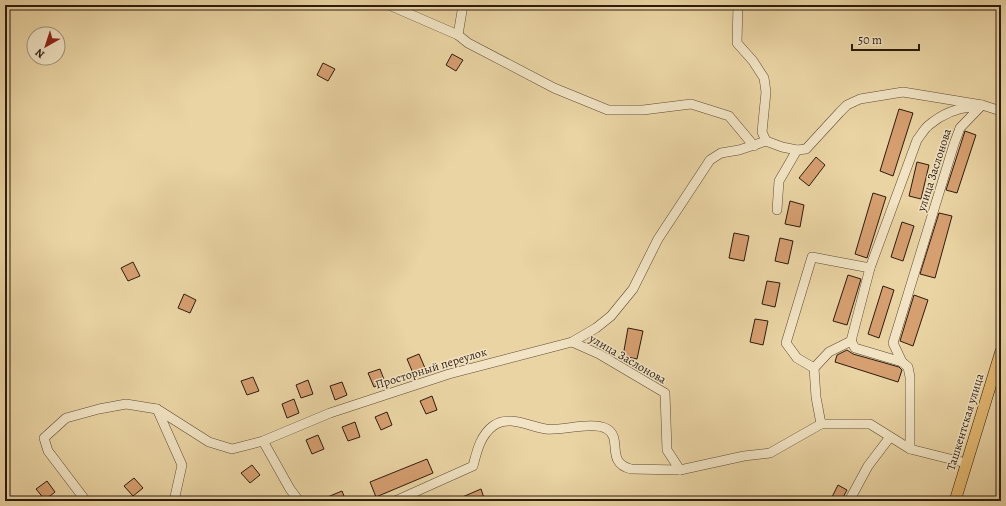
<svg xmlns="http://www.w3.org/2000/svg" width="1006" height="506" font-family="Alegreya,serif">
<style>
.building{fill:#d69f70;stroke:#2c1b0f}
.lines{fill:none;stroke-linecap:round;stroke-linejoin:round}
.minor-casing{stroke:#5c4934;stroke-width:10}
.major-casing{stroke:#2c1b0f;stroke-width:12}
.minor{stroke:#f1e3c3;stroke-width:9}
.major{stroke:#e5ba72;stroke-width:11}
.labels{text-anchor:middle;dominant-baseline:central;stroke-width:3;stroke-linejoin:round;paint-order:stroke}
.street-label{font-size:12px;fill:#2c1b0f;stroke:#f1e3c3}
</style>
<rect width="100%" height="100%" fill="#ead4a3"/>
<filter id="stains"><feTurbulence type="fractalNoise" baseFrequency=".005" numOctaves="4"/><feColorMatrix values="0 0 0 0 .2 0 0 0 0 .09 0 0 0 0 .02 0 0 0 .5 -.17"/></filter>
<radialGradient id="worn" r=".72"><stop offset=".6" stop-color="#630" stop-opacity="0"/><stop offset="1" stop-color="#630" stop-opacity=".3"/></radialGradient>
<g class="building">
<polygon points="452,54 463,60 456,71 446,65"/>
<polygon points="323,63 335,69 328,81 317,75"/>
<polygon points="899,109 913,113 893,176 880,171"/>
<polygon points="965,131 976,135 957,193 946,190"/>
<polygon points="816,157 825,165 809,186 799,178"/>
<polygon points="917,162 929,165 921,199 909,196"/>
<polygon points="873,193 886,197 867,258 855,254"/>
<polygon points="790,201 804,205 800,227 785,224"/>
<polygon points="939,213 952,216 935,278 920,274"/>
<polygon points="902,222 914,226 903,261 891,257"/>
<polygon points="734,233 749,236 744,261 729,258"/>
<polygon points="780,238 793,241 788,264 775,261"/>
<polygon points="133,262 140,276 128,281 121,268"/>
<polygon points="848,275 861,279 847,325 833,321"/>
<polygon points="767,281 780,283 775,307 762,304"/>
<polygon points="883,286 894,290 879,338 868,334"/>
<polygon points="184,294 196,300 190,313 178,308"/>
<polygon points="914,295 928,300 913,346 900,341"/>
<polygon points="755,319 768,321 763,345 750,342"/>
<polygon points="628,328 643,331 637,359 623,356"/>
<polygon points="847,350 853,354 899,367 902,370 898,382 835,362 837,355"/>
<polygon points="419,354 425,368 413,373 407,359"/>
<polygon points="380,369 385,382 374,387 368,373"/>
<polygon points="253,377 259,391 247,395 241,381"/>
<polygon points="308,380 313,394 301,398 296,385"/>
<polygon points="342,382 347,395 335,400 330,386"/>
<polygon points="432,396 437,410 426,414 420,401"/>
<polygon points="294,399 299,413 287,418 282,404"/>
<polygon points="387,412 392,425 381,430 375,417"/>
<polygon points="355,422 360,437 348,441 342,427"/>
<polygon points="318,435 324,449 312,454 306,440"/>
<polygon points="427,459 433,473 376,497 370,482"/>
<polygon points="252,465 260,475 250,483 241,473"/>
<polygon points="134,478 143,488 133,496 124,486"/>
<polygon points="47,481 55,492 45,500 36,489"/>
<polygon points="838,485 847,490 841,501 830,501"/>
<polygon points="481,489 485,501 453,501"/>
<polygon points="342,491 346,501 318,501"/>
</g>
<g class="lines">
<g class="minor-casing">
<g id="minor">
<polyline points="389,5 458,35 468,43 554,88 608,110 643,110 691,104 729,116 754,146"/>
<polyline points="738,5 737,43 753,61 764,78 766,92 762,132 766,141"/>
<polyline points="458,35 463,5"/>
<polyline points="777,210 779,181 797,150"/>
<path d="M851,341L870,268L917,140C921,135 924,129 929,125C941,115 957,108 972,107"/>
<polyline points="572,342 599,354 665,393 667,450 680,470"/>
<polyline points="902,362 893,343 954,144 960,128 982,105"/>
<polyline points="814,368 797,358 786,343 812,257 870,268"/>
<polyline points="157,409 182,465 174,501"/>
<polyline points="821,424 816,397 814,368 829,352 851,341 855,348 902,362 908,367 910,377 910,449"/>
<polyline points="263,441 290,489 299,501"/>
<polyline points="86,501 48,451 44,438 66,418 99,409 126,404 157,409 209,442 232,449 263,441 330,413 449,374 572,342 596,328 611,316 633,289 658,239 710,160 721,153 739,150 766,141 782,147 797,150 806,149 840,112 847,105 860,99 903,92 982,105 1001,111"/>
<path d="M395,501L473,466C477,451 480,436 493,426C509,414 530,427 546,429C562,431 593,421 607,429C623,438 605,463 631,469L680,470L744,456L770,453L821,424H870L910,449L966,463"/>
<polyline points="849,501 868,466 890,437"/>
</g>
</g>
<g class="major-casing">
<polyline id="major" points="955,501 1001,351"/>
</g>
<use href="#minor" class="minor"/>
<use href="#major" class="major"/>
</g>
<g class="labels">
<g class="street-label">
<text transform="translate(934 170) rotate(-72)">улица Заслонова</text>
<text transform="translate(628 359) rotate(30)">улица Заслонова</text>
<text transform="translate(431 368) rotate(-17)">Просторный переулок</text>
<text transform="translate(965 422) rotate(-73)">Ташкентская улица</text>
</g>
</g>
<rect width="1006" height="506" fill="none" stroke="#ead4a3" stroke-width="20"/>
<rect x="6" y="6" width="994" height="494" fill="none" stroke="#2c1b0f" stroke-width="2"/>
<rect x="10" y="10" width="986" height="486" fill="none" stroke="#2c1b0f"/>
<g transform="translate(46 46) rotate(219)"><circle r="19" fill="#f1e3c3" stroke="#a2937b"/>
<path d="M0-3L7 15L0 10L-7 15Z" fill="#8f2418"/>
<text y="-6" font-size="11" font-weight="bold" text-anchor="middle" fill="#2c1b0f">N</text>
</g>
<path d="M852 44v6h67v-6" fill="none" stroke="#2c1b0f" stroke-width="2"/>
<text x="858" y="44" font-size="12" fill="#2c1b0f" stroke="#f1e3c3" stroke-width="3" paint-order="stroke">50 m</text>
<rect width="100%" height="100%" filter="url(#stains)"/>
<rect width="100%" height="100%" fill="url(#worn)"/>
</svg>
